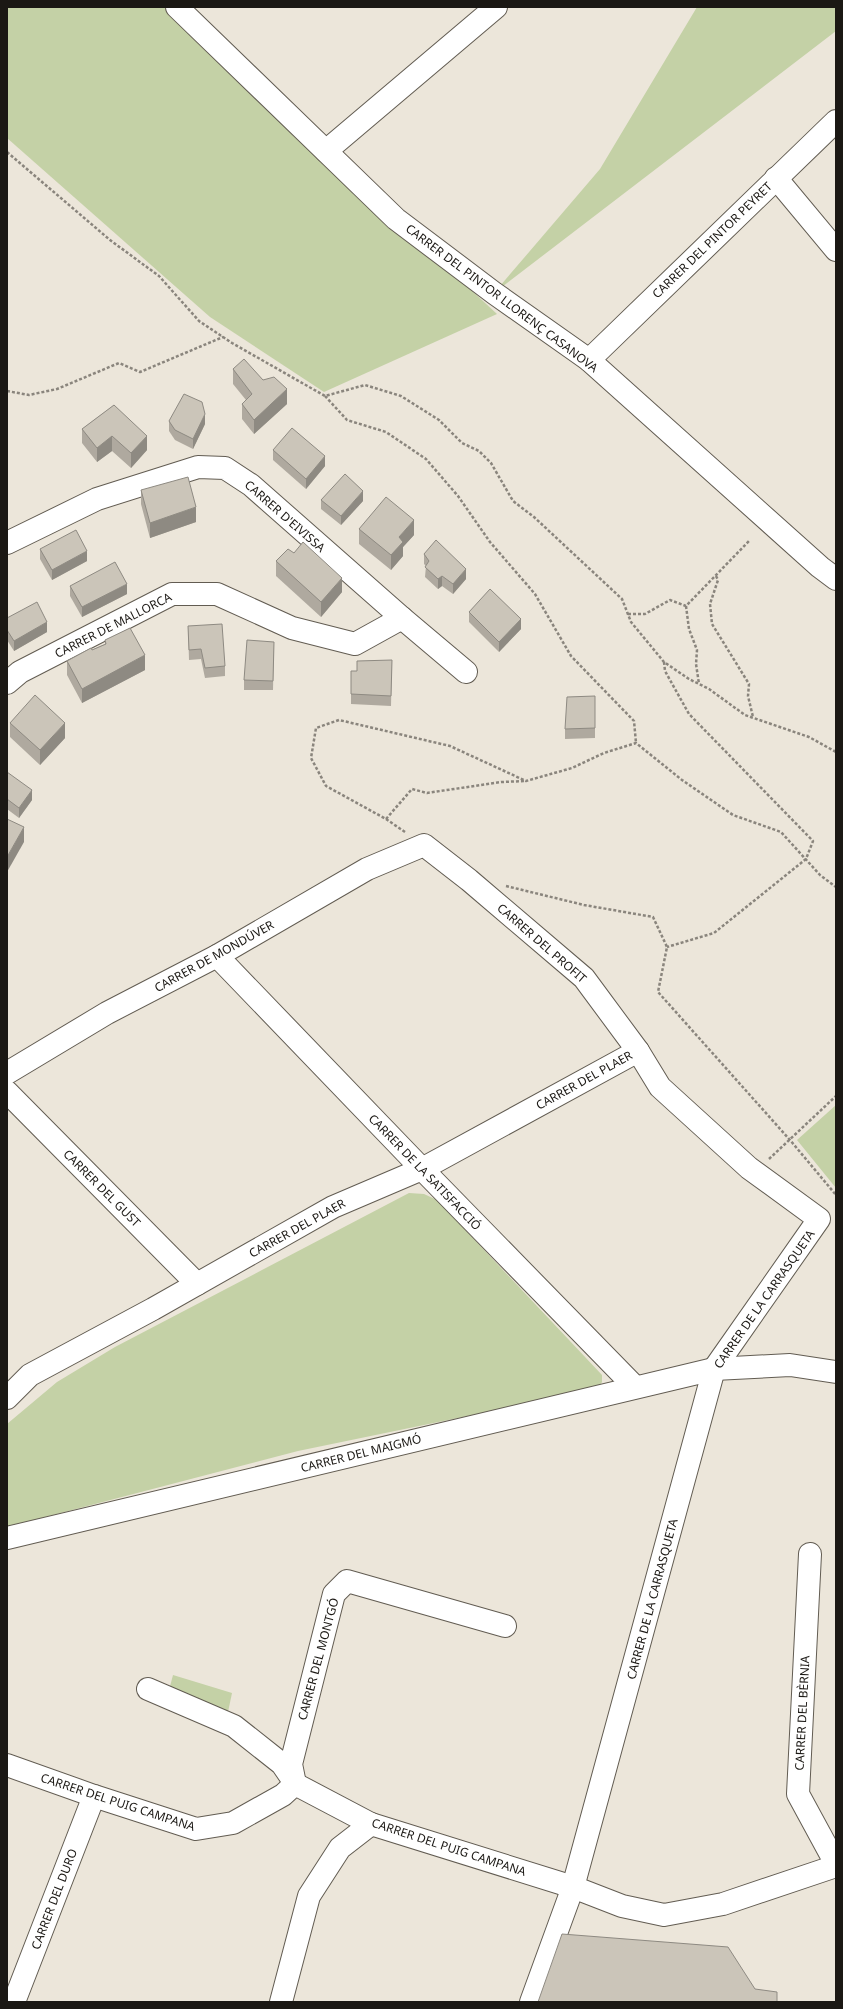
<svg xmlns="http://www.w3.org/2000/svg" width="843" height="2009" font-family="'Noto Sans',sans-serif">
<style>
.green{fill:#c4d1a6}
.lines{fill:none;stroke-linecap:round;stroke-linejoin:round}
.minor-casing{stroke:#625c52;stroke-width:24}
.path{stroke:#8a857d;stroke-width:2.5;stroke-dasharray:3 2;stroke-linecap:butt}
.minor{stroke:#fff;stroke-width:22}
.wall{fill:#afa99f}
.shaded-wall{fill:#8e8a82}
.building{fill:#cbc5b9;stroke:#8e8a82}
.labels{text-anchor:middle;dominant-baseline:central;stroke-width:3.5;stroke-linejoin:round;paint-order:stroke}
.street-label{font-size:12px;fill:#1b1814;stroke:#fff}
</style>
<rect width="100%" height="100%" fill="#ece6da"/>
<g class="green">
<polygon points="7,7 166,7 497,314 324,392 210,317 7,138"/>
<polygon points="697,7 836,7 836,31 494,293 600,169"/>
<polygon points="836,1105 836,1188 797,1140"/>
<polygon points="409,1193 424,1194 437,1200 602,1375 602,1382 598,1389 298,1451 7,1527 7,1424 57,1382 115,1347"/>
<polygon points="173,1675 232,1693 228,1712 168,1694"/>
</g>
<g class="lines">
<g class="minor-casing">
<g id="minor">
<polyline points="177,7 396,219 494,293 589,360 820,567 836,579"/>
<polyline points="326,151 496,7"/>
<polyline points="776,178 836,250"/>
<polyline points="589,360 836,121"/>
<polyline points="7,543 97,499 198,467 225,468 251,485 402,618 466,672"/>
<polyline points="7,683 20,672 172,594 217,594 292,628 355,644 402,618"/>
<polyline points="217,956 422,1169 635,1387"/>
<polyline points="7,1073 107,1013 217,956 367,869 424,845 469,880 584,978 638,1051 660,1087 749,1168 819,1219 714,1369 573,1887 531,2002"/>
<polyline points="7,1092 197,1284"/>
<polyline points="7,1398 30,1375 153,1309 333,1207 422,1169 638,1051"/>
<polyline points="7,1538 714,1369 790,1365 836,1372"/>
<polyline points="810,1554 798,1794 836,1864"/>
<polyline points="148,1689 234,1726 282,1764 295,1783"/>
<polyline points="7,1765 94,1796 196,1829 233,1823 283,1795 295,1784 371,1824 573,1887 622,1906 664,1915 723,1904 836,1866"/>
<polyline points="295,1784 291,1764 334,1594 347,1581 505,1626"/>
<polyline points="14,2002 94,1796"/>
<polyline points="281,2002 309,1896 340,1848 371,1824"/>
</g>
</g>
<g class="path">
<polyline points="7,152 110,240 159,276 199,321 232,343 325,396 365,385 401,396 439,420 462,443 479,451 491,463 513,501 534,517 622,599 631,622 664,662 689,679 709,689 745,715 809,737 836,752"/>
<polyline points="7,391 29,395 57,389 119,363 140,372 223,337"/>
<polyline points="325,396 347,420 386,432 426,459 458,496 490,542 535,594 571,656 634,721 636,743"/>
<polyline points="716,576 718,580 710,604 712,624 749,684 748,696 753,717"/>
<polyline points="686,606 689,629 697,650 696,664 699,684"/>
<polyline points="628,614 645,614 670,600 686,606 750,540"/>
<polyline points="664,662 665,671 689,714 813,841 806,859 714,933 667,947"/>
<polyline points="386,819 412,789 427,793 501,782 526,781"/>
<polyline points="405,832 386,819 326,786 311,758 316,728 339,720 450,746 526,781 572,768 604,753 636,743 682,780 733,815 781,832 820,875 836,887"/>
<polyline points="506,886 584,905 653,917 667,947 658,992 790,1140 836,1195"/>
<polyline points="769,1159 836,1096"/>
</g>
<use href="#minor" class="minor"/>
</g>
<g class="wall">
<polygon points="233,369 263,380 287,404 254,434 242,419 242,404 246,400 233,384"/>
<polygon points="114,405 147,450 131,468 112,451 97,462 82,443 82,429"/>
<polygon points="169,421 205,424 193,449 175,440 169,431"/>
<polygon points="273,450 325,466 306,489 273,460"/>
<polygon points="141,490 196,522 150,538 141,504"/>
<polygon points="321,500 363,501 341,525 321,509"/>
<polygon points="359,529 414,535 403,547 403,556 391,570 359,544"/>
<polygon points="40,549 87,561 52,580 40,559"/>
<polygon points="424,554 466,579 453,594 442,586 438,589 425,577 426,566 424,564"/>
<polygon points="276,561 342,592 321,617 276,576"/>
<polygon points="70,586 127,594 82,617 70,596"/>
<polygon points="469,612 521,629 499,652 469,622"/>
<polygon points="7,618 47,632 14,651 7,640"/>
<polygon points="188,626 225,666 225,676 205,678 201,659 189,660"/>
<polygon points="105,640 145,670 82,703 67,675 67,661 105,644"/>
<polygon points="274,642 273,690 244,690 244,680"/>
<polygon points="392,660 391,706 351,704 351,671 357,671"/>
<polygon points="595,696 595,738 565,739 565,729"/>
<polygon points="10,723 65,738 40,765 10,737"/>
<polygon points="7,772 32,800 19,818 7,809"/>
</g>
<g class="shaded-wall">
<polygon points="287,389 287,404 254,434 254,420"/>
<polygon points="205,414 205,424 193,449 193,439"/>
<polygon points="112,436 112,451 97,462 97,448"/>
<polygon points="147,436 147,450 131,468 131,453"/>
<polygon points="325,456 325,466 306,489 306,479"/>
<polygon points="363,491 363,501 341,525 341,516"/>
<polygon points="196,507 196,522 150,538 150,523"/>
<polygon points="414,520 414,535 403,547 403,556 391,570 391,555 399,537"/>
<polygon points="87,551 87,561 52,580 52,570"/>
<polygon points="466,569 466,579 453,594 453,584"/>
<polygon points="442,576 442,586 438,589 438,579"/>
<polygon points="342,578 342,592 321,617 321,602"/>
<polygon points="127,584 127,594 82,617 82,607"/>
<polygon points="521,619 521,629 499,652 499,642"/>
<polygon points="47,622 47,632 14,651 14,641"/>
<polygon points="145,655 145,670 82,703 82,689"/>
<polygon points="65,723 65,738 40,765 40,750"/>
<polygon points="32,790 32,800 19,818 19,808"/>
<polygon points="24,827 24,842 7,872 7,857"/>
</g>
<g class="building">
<polygon points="244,359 263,380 274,377 287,389 254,420 242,404 252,394 233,369"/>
<polygon points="184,394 202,402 205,414 193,439 175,430 169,421"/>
<polygon points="114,405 147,436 131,453 112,436 97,448 82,429"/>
<polygon points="292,428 325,456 306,479 273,450"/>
<polygon points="345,474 363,491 341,516 321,500"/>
<polygon points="188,477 196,507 150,523 141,490"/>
<polygon points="386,497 414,520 399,537 403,542 391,555 359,529"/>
<polygon points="76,530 87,551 52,570 40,549"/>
<polygon points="436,540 466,569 453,584 442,576 438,579 425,567 429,561 424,554"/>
<polygon points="303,542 342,578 321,602 276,561 288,549 294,553"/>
<polygon points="115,562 127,584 82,607 70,586"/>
<polygon points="490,589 521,619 499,642 469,612"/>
<polygon points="37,602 47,622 14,641 7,630 7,618"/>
<polygon points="222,624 225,666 205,668 201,649 189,650 188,626"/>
<polygon points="130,628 145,655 82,689 67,661 91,648 92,650 106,644 105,640"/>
<polygon points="247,640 274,642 273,681 244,680"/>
<polygon points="392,660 391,696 351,694 351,671 357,671 357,661"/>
<polygon points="35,695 65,723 40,750 10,723"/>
<polygon points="595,696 595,728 565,729 567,697"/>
<polygon points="7,772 32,790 19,808 7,799"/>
<polygon points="7,819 24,827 7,857"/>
<polygon points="562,1934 728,1947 755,1989 777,1992 777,2002 538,2002"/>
</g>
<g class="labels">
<g class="street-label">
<text transform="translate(712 240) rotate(-44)">CARRER DEL PINTOR PEYRET</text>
<text transform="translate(502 298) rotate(37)">CARRER DEL PINTOR LLORENÇ CASANOVA</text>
<text transform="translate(285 516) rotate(41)">CARRER D'EIVISSA</text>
<text transform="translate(113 625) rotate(-27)">CARRER DE MALLORCA</text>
<text transform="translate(542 943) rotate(41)">CARRER DEL PROFIT</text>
<text transform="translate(214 956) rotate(-29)">CARRER DE MONDÚVER</text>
<text transform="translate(584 1080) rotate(-29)">CARRER DEL PLAER</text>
<text transform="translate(425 1172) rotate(46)">CARRER DE LA SATISFACCIÓ</text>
<text transform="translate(102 1188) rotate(45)">CARRER DEL GUST</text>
<text transform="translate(297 1228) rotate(-29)">CARRER DEL PLAER</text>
<text transform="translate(764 1299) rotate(-55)">CARRER DE LA CARRASQUETA</text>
<text transform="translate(361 1453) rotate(-14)">CARRER DEL MAIGMÓ</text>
<text transform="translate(652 1599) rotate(-75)">CARRER DE LA CARRASQUETA</text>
<text transform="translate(318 1659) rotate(-75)">CARRER DEL MONTGÓ</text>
<text transform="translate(802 1713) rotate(-87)">CARRER DEL BÈRNIA</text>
<text transform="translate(118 1802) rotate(18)">CARRER DEL PUIG CAMPANA</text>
<text transform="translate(449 1847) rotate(18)">CARRER DEL PUIG CAMPANA</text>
<text transform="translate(54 1899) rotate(-69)">CARRER DEL DURO</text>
</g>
</g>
<rect width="843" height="2009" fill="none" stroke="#1b1814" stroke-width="16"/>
</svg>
